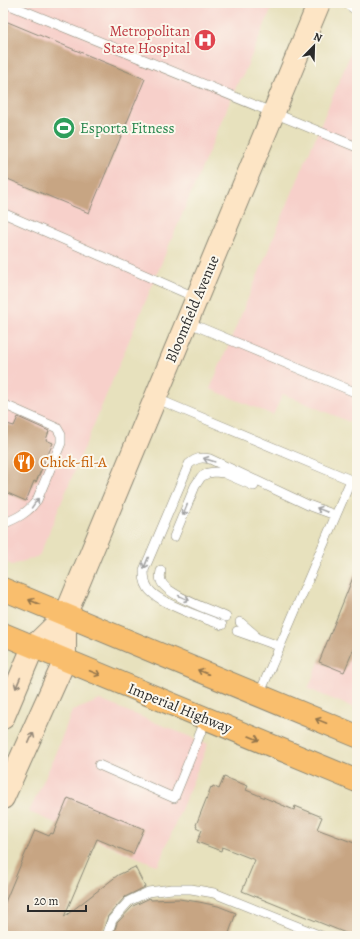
<svg xmlns="http://www.w3.org/2000/svg" width="360" height="939" font-family="Alegreya,serif">
<style>
.built{fill:#f7d0ca}
.building{fill:#c7a583}
.lines{fill:none;stroke-linecap:round;stroke-linejoin:round}
.service-casing{stroke:#898674;stroke-width:10}
.secondary-casing{stroke:#898674;stroke-width:24}
.primary-casing{stroke:#898674;stroke-width:24}
.service{stroke:#fff;stroke-width:9}
.secondary{stroke:#fde5c5;stroke-width:22}
.primary{stroke:#f9be6d;stroke-width:22}
.oneway{stroke:#a0a0a0}
.oneway2{stroke:#92744c}
.oneway3{stroke:#948878}
.labels{text-anchor:middle;dominant-baseline:central;stroke-width:4;stroke-linejoin:round;paint-order:stroke}
.health-label{font-size:15px;fill:#be3a42;stroke:#fbf7ec;text-anchor:end}
.leisure-label{font-size:15px;fill:#27864d;stroke:#fbf7ec;text-anchor:start}
.street-label{font-size:15px;fill:#2b2b2b;stroke:#fbf7ec}
.food-label{font-size:15px;fill:#c56008;stroke:#fbf7ec;text-anchor:start}
</style>
<rect width="100%" height="100%" fill="#fbf7ec"/>
<filter id="ink" filterUnits="userSpaceOnUse"><feTurbulence type="fractalNoise" baseFrequency=".025" numOctaves="2"/><feDisplacementMap in="SourceGraphic" scale="8" xChannelSelector="R" yChannelSelector="G"/><feConvolveMatrix kernelMatrix="1 2 1 2 8 2 1 2 1" color-interpolation-filters="sRGB"/></filter>
<filter id="wash" filterUnits="userSpaceOnUse"><feTurbulence type="fractalNoise" baseFrequency=".012" numOctaves="4" result="noise"/><feDisplacementMap in="SourceGraphic" scale="16" xChannelSelector="R" yChannelSelector="G"/><feGaussianBlur stdDeviation="0.9" result="paint"/><feColorMatrix in="noise" values="0 0 0 0 0 0 0 0 0 0 0 0 0 0 0 0 0 1.4 0 .05"/><feComposite in="paint" operator="in"/></filter>
<g filter="url(#wash)">
<rect width="100%" height="100%" fill="#e7e1bd"/>
<g class="built">
<polygon points="3,3 274,3 242,78 240,78 167,250 39,556 12,565 3,561"/>
<polygon points="355,43 357,44 357,425 283,394 273,415 210,389"/>
<polygon points="357,567 357,709 308,689"/>
<polygon points="100,700 208,744 158,866 29,812 53,760 72,711"/>
</g>
<g id="blocks">
<g class="building">
<polygon points="3,20 145,79 89,213 3,177"/>
<polygon points="18,417 49,431 46,440 53,443 36,482 34,481 26,501 3,491 3,434 7,424 14,426"/>
<polygon points="356,570 357,570 357,641 344,672 319,662"/>
<polygon points="224,777 248,786 246,790 263,797 294,810 295,806 322,817 317,829 357,844 357,936 353,936 242,891 255,860 222,847 221,851 197,842 202,830 196,827 197,825 196,825 211,787 212,788 213,786 219,789"/>
<polygon points="68,798 144,829 133,854 97,839 64,917 118,875 135,867 145,887 125,897 108,916 101,936 14,936 3,931 3,907 35,830 49,836 51,833 53,834"/>
<polygon points="150,898 151,900 179,899 199,902 218,906 236,913 228,936 113,936 117,923 133,906"/>
</g>
</g>
</g>
<g filter="url(#ink)">
<use href="#blocks" fill-opacity="0" stroke="#898674" stroke-width="1"/>
<g class="lines">
<g class="service-casing">
<g id="service">
<polyline points="5,3 357,147"/>
<polyline points="346,3 357,11"/>
<polyline points="3,213 197,298"/>
<polyline points="187,322 357,393"/>
<polyline points="155,398 351,480 259,695"/>
<path d="M3,404L57,428L61,435V443L37,500C28,513 17,518 3,524"/>
<polyline points="174,537 195,486 201,477 208,473 215,472 224,473 254,486"/>
<path d="M161,571C160,575 160,578 161,581C166,595 211,610 226,617"/>
<polyline points="240,622 254,634"/>
<path d="M222,625C204,618 157,603 148,588C144,582 144,576 144,570L189,464C196,458 201,457 210,459L308,505L335,515"/>
<polyline points="237,631 279,646"/>
<polyline points="99,765 174,798 206,719"/>
<polyline points="107,936 112,920 129,901 148,892 172,889 191,889 214,893 321,936"/>
</g>
</g>
<g class="secondary-casing">
<g id="secondary">
<polyline points="3,718 33,647 65,616"/>
<polyline points="3,798 65,660 65,616 319,3"/>
</g>
</g>
<g class="primary-casing">
<g id="primary">
<polyline points="3,589 357,736"/>
<polyline points="3,634 357,781"/>
</g>
</g>
<use href="#service" class="service"/>
<use href="#secondary" class="secondary"/>
<use href="#primary" class="primary"/>
</g>
<defs><path id="oneway-shaft" d="M-6 0H5M1.5-3L5.5 0L1.5 3" fill="none" stroke-width="1.6" stroke-linecap="round" stroke-linejoin="round"/></defs>
<g class="oneway">
<use href="#oneway-shaft" transform="translate(209 460) rotate(-162)"/>
<use href="#oneway-shaft" transform="translate(35 503) rotate(-55)"/>
<use href="#oneway-shaft" transform="translate(185 510) rotate(112)"/>
<use href="#oneway-shaft" transform="translate(322 510) rotate(-158)"/>
<use href="#oneway-shaft" transform="translate(146 563) rotate(112)"/>
<use href="#oneway-shaft" transform="translate(184 598) rotate(25)"/>
</g>
<g class="oneway2">
<use href="#oneway-shaft" transform="translate(34 602) rotate(-157)"/>
<use href="#oneway-shaft" transform="translate(203 672) rotate(-158)"/>
<use href="#oneway-shaft" transform="translate(95 673) rotate(22)"/>
<use href="#oneway-shaft" transform="translate(321 721) rotate(-158)"/>
<use href="#oneway-shaft" transform="translate(254 738) rotate(23)"/>
</g>
<g class="oneway3">
<use href="#oneway-shaft" transform="translate(18 683) rotate(113)"/>
<use href="#oneway-shaft" transform="translate(31 738) rotate(-66)"/>
</g>
</g>
<defs>
<g id="hospital-disc" transform="scale(1.15)"><circle r="9.5" fill="#e0444e" stroke="#fbf7ec"/><path d="M-5-5h3v3.5h4V-5h3V5h-3V1.5h-4V5h-3Z" fill="#fff"/></g>
<g id="stadium-disc" transform="scale(1.15)"><circle r="9.5" fill="#2e9e5b" stroke="#fbf7ec"/><path d="M0-5a6.5 5 0 1 0 0 10a6.5 5 0 1 0 0-10ZM-3.5-1.8h7v3.6h-7Z" fill="#fff"/></g>
<g id="restaurant-disc" transform="scale(1.15)"><circle r="9.5" fill="#e8710a" stroke="#fbf7ec"/><path d="M-5-6h1v4h1v-4h1v4h1v-4h1v5L-1.5 .5V6h-2V.5L-5-1ZM5-6V6H3V1.5H1.5Q1.5-4 5-6Z" fill="#fff"/></g>
</defs>
<g fill-rule="evenodd">
<use href="#hospital-disc" x="205" y="40"/>
<use href="#stadium-disc" x="64" y="128"/>
<use href="#restaurant-disc" x="24" y="462"/>
</g>
<g class="labels">
<g class="health-label">
<text x="190" y="31">Metropolitan<tspan x="190" dy="17">State Hospital</tspan></text>
</g>
<g class="leisure-label">
<text x="80" y="128">Esporta Fitness</text>
</g>
<g class="street-label">
<text transform="translate(192 309) rotate(-67)">Bloomfield Avenue</text>
<text transform="translate(180 708) rotate(22)">Imperial Highway</text>
</g>
<g class="food-label">
<text x="40" y="462">Chick-fil-A</text>
</g>
</g>
<rect width="360" height="939" fill="none" stroke="#fbf7ec" stroke-width="16"/>
<g transform="translate(314 46) rotate(23)" stroke="#fbf7ec" stroke-width="3" paint-order="stroke">
<path d="M0-3L7 15L0 10L-7 15Z" fill="#2b2b2b"/>
<text y="-6" font-size="11" font-weight="bold" text-anchor="middle" fill="#2b2b2b">N</text>
</g>
<path d="M28 905v6h58v-6" fill="none" stroke="#2b2b2b" stroke-width="2"/>
<text x="34" y="905" font-size="12" fill="#2b2b2b" stroke="#fbf7ec" stroke-width="3" paint-order="stroke">20 m</text>
</svg>
